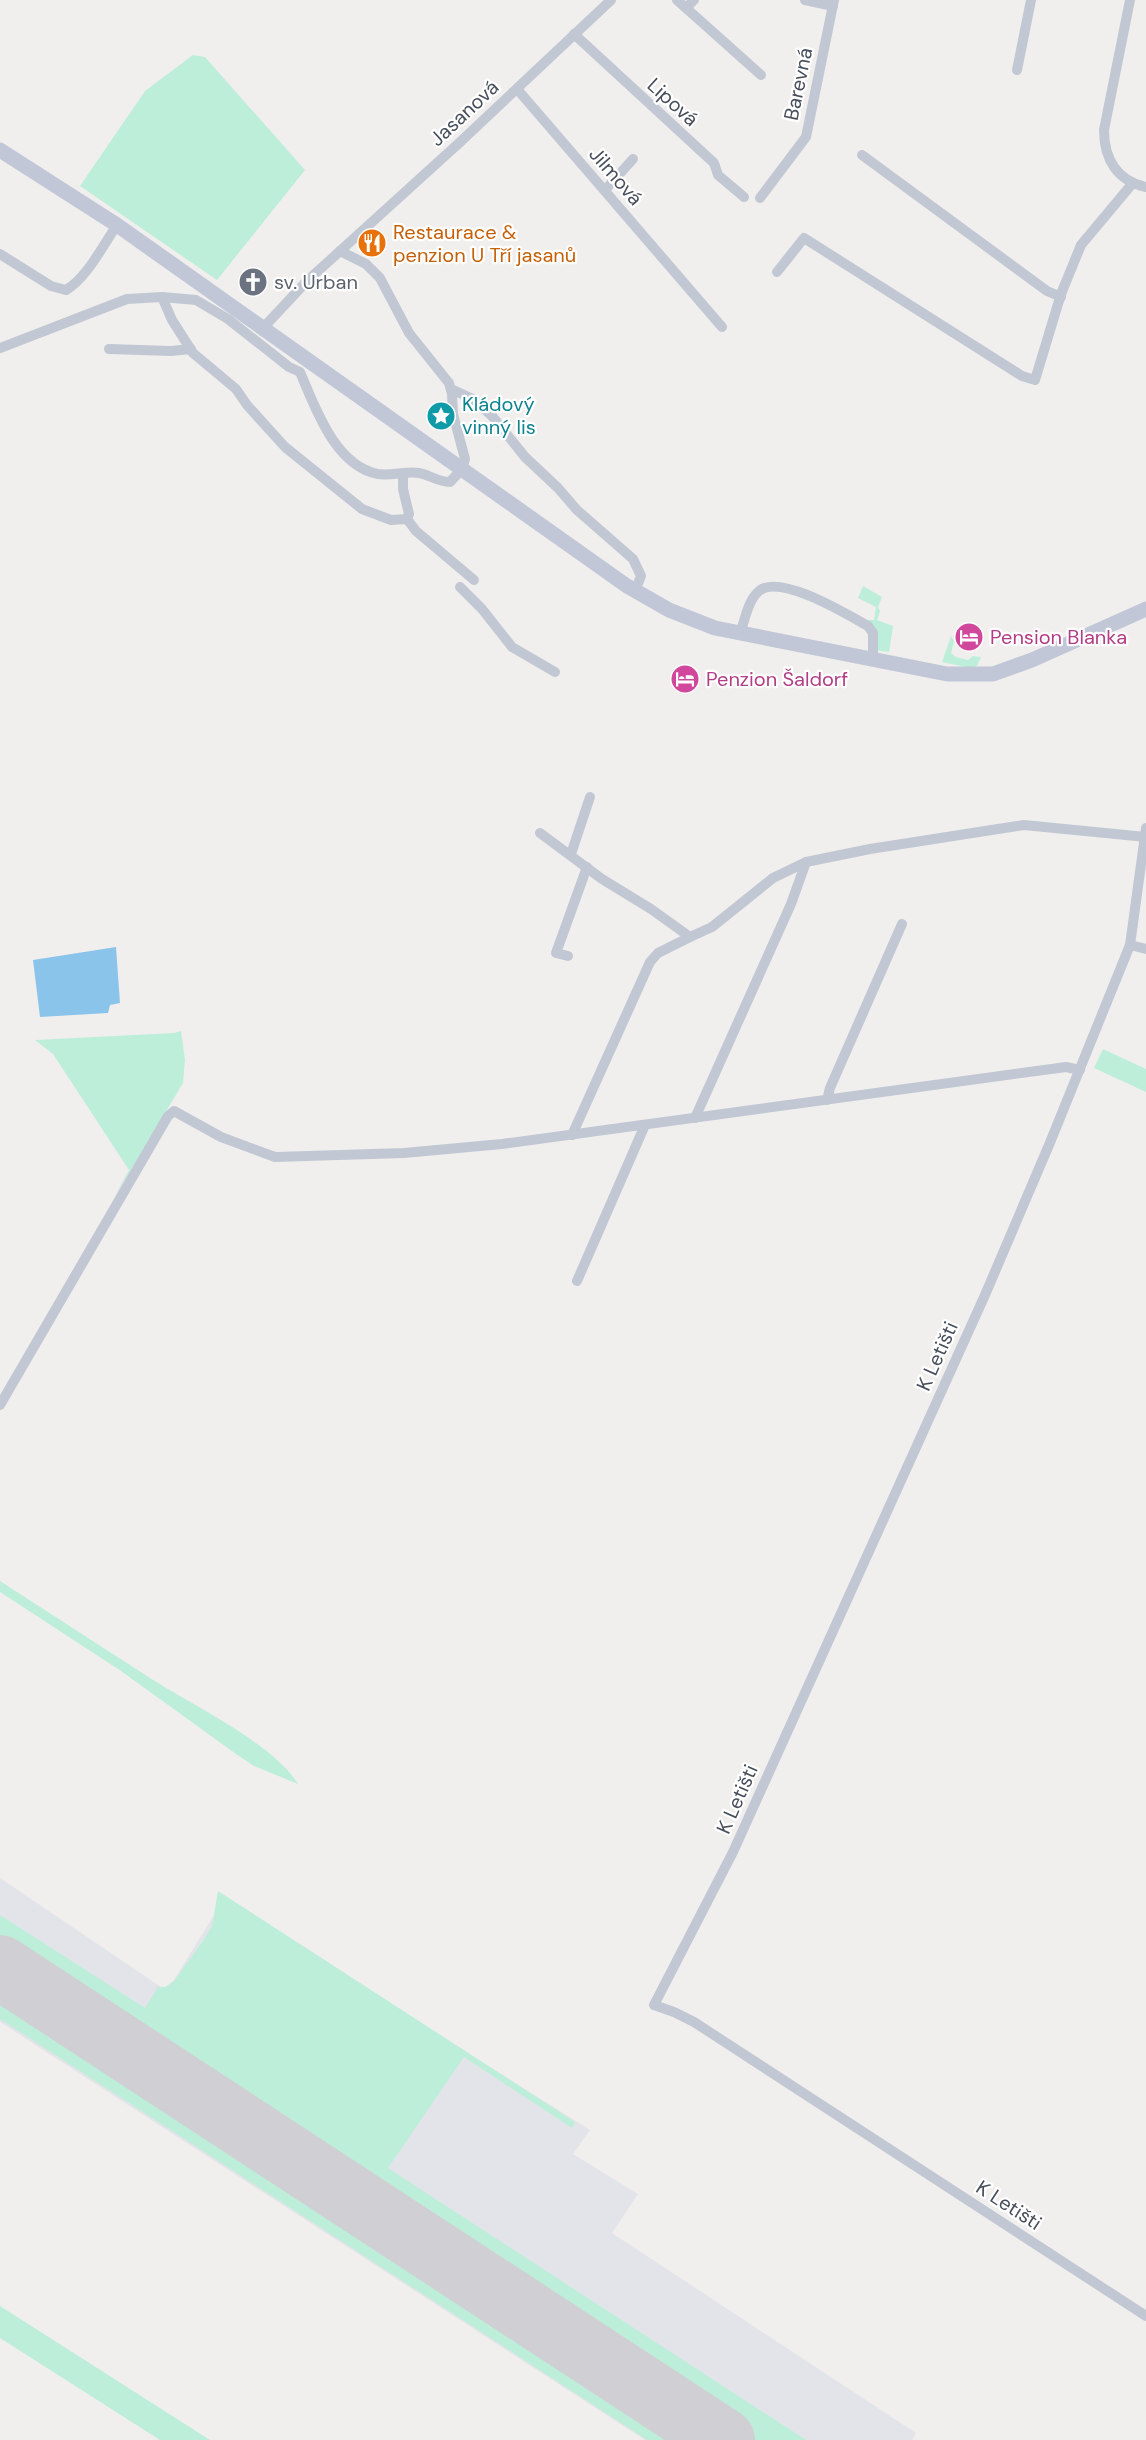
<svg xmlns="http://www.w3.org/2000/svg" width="1146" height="2440" font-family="'DM Sans',sans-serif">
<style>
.airport{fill:#e3e4e9}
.green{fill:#bdeed9}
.water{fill:#8bc4ea}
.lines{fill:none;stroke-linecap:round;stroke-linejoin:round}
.runway{stroke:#d0d0d4;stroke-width:64}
.street{stroke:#c2c8d3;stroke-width:10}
.secondary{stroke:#c1c7d7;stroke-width:15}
.labels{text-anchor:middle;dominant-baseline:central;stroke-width:4.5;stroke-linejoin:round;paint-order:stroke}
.street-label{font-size:20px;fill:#474e5b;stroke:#fff}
.food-label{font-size:20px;fill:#c56008;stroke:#fff;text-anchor:start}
.worship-label{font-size:20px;fill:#5b616d;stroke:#fff;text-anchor:start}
.culture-label{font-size:20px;fill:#0d838f;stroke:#fff;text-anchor:start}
.hotel-label{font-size:20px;fill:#b23c85;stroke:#fff;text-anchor:start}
</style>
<rect width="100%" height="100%" fill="#f1efee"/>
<polygon class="airport" points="0,1878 167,1991 224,1899 590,2130 573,2154 638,2194 612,2233 916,2433 912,2440 645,2440 0,2022"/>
<g class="green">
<polygon points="193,55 205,57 305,170 217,280 80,186 145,91"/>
<polygon points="863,586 882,597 878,607 880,611 877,620 893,626 889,652 874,650 874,630 840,608 866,620 874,620 876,607 858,598"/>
<polygon points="951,636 954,641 951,653 956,657 968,660 973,656 981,657 977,666 970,668 942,662"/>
<polygon points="181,1031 185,1060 183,1083 111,1203 129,1170 53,1054 35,1040 174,1033"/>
<polygon points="1103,1049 1146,1069 1146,1092 1094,1068"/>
<path d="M0,1581C50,1613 100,1646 150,1678C192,1705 273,1743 298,1784L254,1766L236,1754L121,1671L0,1592Z"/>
<polygon points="218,1891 575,2122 572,2128 464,2057 388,2168 806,2440 647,2440 0,2019 0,1915 145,2008 158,1987 165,1987 174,1981 203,1941 212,1926"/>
<polygon points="0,2306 210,2440 160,2440 0,2338"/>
</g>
<polygon class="water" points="116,947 120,1003 110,1005 108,1013 40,1017 33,960"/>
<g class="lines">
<polyline class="runway" points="0,1967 723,2440"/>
<g class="street">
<polyline points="677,0 686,8 694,0"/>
<polyline points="805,0 833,6"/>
<path d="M1130,0L1104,130C1104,159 1117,181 1146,187"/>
<polyline points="686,8 761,75"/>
<polyline points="574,34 714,163 718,175 744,197"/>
<polyline points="1017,70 1031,0"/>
<polyline points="517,89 722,327"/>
<polyline points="862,155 1047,291 1061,297"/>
<polyline points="605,190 633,159"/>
<polyline points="760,198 806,137 834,0"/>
<path d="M0,254L51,286L66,290C86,279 104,244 117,225"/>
<polyline points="777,272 804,238 1022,376 1035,380 1061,294 1081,245 1132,184"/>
<polyline points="162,297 172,320 193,353 236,389 247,405 285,447 362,509 391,520 407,519 409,514 403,489 403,474"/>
<polyline points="263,328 307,281 458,144 611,0"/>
<path d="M0,348L127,299L162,297L196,300L228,319L289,367L300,372C315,407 335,466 378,474C391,476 406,471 419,473C430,475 438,482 450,482L462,469L465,459L453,414L452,394L449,383L409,333L380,278L366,264L340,251"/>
<polyline points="109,349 171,351 191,349"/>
<polyline points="451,389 473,399 492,416 525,457 558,488 577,510 633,559 641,576 635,591"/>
<polyline points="407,519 416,531 474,580"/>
<polyline points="460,587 482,609 512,647 555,672"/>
<path d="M740,633C745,620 748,600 759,591C780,573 848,615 868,626L873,633V661"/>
<polyline points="1146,828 1130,945 1049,1145 985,1295 733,1852 654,2005 674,2012 694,2022 1146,2316"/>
<polyline points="540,833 602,879 651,909 690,937 712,927 773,878 806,862 870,849 1024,825 1146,837"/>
<polyline points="571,854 590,797"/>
<polyline points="1130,945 1146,949"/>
<polyline points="568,956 556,953 587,867"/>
<polyline points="827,1100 830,1088 902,924"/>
<polyline points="695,1118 791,904 806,862"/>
<polyline points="572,1135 650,962 658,953 690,937"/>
<polyline points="577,1281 645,1125"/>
<polyline points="0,1405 168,1116 174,1111 221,1137 275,1157 404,1153 502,1144 1066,1067 1080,1070"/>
</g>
<polyline class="secondary" points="0,150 117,225 627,586 669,610 715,628 947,674 993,674 1032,660 1146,609"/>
</g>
<defs>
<g id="restaurant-disc" transform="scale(1.5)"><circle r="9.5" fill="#e8710a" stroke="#fff"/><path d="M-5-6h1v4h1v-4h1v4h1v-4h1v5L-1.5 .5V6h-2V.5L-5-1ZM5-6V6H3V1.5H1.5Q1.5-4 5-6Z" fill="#fff"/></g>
<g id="church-disc" transform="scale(1.5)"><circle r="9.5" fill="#6b7280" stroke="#fff"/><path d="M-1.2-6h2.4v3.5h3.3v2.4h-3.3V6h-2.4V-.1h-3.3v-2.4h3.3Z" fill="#fff"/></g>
<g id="sight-disc" transform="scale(1.5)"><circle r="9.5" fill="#0f9aa8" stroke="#fff"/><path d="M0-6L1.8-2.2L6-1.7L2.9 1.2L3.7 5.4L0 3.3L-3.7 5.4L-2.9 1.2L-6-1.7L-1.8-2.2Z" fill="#fff"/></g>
<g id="hotel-disc" transform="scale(1.5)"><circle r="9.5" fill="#d1479c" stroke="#fff"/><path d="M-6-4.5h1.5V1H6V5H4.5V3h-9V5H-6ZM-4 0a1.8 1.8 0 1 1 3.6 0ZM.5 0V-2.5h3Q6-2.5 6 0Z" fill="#fff"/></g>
</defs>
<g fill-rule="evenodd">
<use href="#restaurant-disc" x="372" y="243"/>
<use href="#church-disc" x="253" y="282"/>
<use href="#sight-disc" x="441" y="416"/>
<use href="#hotel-disc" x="969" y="637"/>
<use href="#hotel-disc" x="685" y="679"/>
</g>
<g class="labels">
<g class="street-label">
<text transform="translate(798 84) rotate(-78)">Barevná</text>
<text transform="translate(673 102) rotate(42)">Lipová</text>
<text transform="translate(464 113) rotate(-43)">Jasanová</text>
<text transform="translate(616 176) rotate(49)">Jilmová</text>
<text transform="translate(937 1356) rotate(-66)">K Letišti</text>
<text transform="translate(737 1799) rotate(-66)">K Letišti</text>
<text transform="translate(1009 2205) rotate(33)">K Letišti</text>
</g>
<g class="food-label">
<text x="393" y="232">Restaurace &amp;<tspan x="393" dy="23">penzion U Tří jasanů</tspan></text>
</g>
<g class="worship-label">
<text x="274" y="282">sv. Urban</text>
</g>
<g class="culture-label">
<text x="462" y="404">Kládový<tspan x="462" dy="23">vinný lis</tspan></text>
</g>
<g class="hotel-label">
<text x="990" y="637">Pension Blanka</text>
<text x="706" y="679">Penzion Šaldorf</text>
</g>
</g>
</svg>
